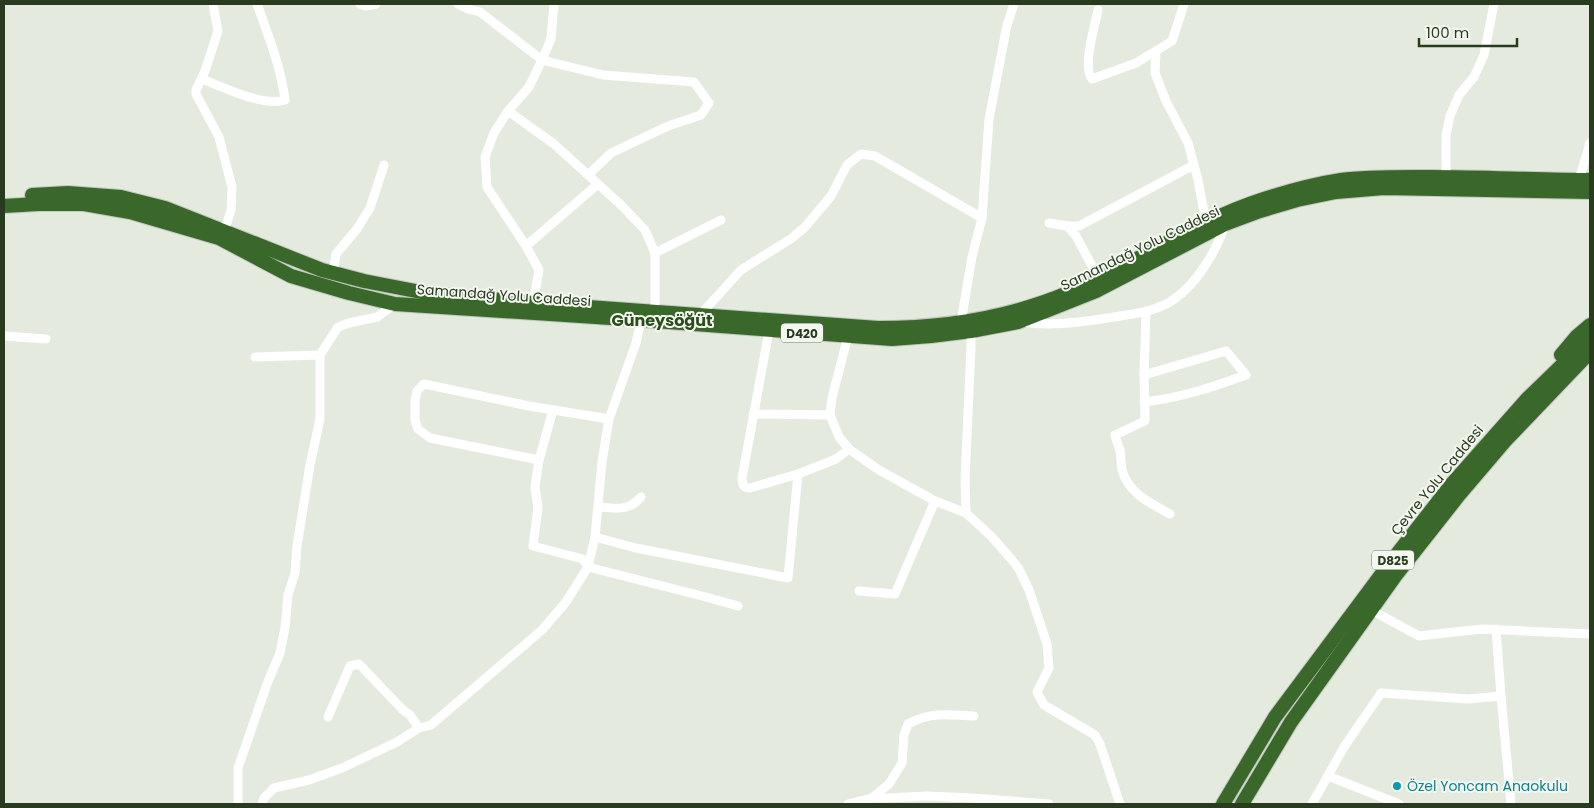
<svg xmlns="http://www.w3.org/2000/svg" width="1594" height="808" font-family="Poppins,sans-serif">
<style>
.lines{fill:none;stroke-linecap:round;stroke-linejoin:round}
.highway-casing{stroke:#c3c8c0;stroke-width:16}
.minor{stroke:#fff;stroke-width:9}
.highway{stroke:#39682a;stroke-width:14}
.culture-dot{fill:#0f9aa8;stroke:#f3f7ef;stroke-width:2}
.labels{text-anchor:middle;dominant-baseline:central;stroke-width:4;stroke-linejoin:round;paint-order:stroke}
.shield{fill:#f3f7ef;stroke:#65735d;stroke-width:1}
.shield-label{font-size:12px;font-weight:bold;fill:#283b1f}
.street-label{font-size:14px;fill:#283b1f;stroke:#f3f7ef}
.culture-label{font-size:14px;fill:#0d838f;stroke:#f3f7ef;text-anchor:start}
.quarter-label{font-size:16px;font-weight:bold;fill:#294e1a;stroke:#f3f7ef}
</style>
<rect width="100%" height="100%" fill="#e4ebde"/>
<g class="lines">
<g class="highway-casing">
<g id="highway">
<path d="M32,195L68,193L121,197L165,208L322,270L364,281L426,293L533,303L878,328C943,328 1009,318 1070,292C1136,264 1195,221 1264,199C1289,191 1315,184 1341,180C1364,177 1389,177 1413,177C1472,176 1531,180 1590,180"/>
<polyline points="4,206 38,204 84,204 130,212 219,238 291,276 349,293 395,304 641,320 892,339 931,336 971,331 1018,322 1096,291 1225,224 1260,211 1297,200 1336,192 1384,188 1590,192"/>
<polyline points="1561,355 1577,336 1590,325"/>
<polyline points="1223,804 1275,717 1387,567 1451,485 1528,398 1590,338"/>
<polyline points="1242,804 1291,722 1396,575 1459,495 1505,441 1590,352"/>
</g>
</g>
<g class="minor">
<polyline points="213,4 218,31 205,71 196,90 196,94 219,137 232,187 231,210 224,232"/>
<polyline points="360,4 366,6 376,4"/>
<polyline points="458,4 468,9 480,12 542,60 603,75 694,82 709,103 701,115 668,126 611,153 588,175"/>
<path d="M1098,10C1095,26 1082,66 1092,79L1136,63L1172,41L1184,4"/>
<polyline points="1156,52 1155,73 1166,101 1188,143 1198,180 1206,222"/>
<path d="M202,79C223,87 263,107 285,100C281,67 268,35 257,4"/>
<polyline points="508,111 554,144 621,205 645,230 655,253 655,311"/>
<polyline points="1446,177 1446,135 1450,116 1459,95 1474,77 1484,55 1494,4"/>
<polyline points="1579,180 1590,143"/>
<polyline points="1049,223 1067,226 1076,236 1099,279"/>
<polyline points="1067,226 1079,226 1194,165"/>
<polyline points="526,246 598,184"/>
<polyline points="655,253 721,220"/>
<polyline points="333,273 336,254 357,229 370,208 384,165"/>
<polyline points="533,303 539,270 526,246 487,187 485,157 494,133 508,111 529,87 542,60 551,39 554,4"/>
<path d="M1146,311L1144,375L1145,421L1115,435C1116,440 1118,445 1120,450C1121,457 1121,464 1122,470C1129,494 1150,503 1170,514"/>
<polyline points="701,314 741,270 792,238 805,227 831,196 847,165 861,154 875,156 982,218"/>
<polyline points="961,322 972,257 982,218 989,119 1007,25 1014,4"/>
<path d="M1021,322C1049,326 1074,323 1101,319C1123,315 1148,314 1168,303C1194,289 1217,251 1225,224"/>
<path d="M769,331L742,478C742,484 744,488 750,488L798,474"/>
<polyline points="4,336 46,339"/>
<polyline points="848,336 832,398 830,415 839,437 849,449 879,470 935,501 966,513 991,536 1012,560 1019,569 1029,590 1047,644 1049,668 1037,692 1044,705 1095,735 1100,744 1120,804"/>
<polyline points="255,357 320,355"/>
<path d="M1144,375L1226,351L1246,375C1213,387 1180,398 1144,402"/>
<polyline points="553,410 539,460 535,487 538,508 533,546 583,559 588,567 706,597 738,606"/>
<polyline points="753,414 830,415"/>
<polyline points="539,460 430,438 418,429 415,420 415,401 417,391 424,384 529,406 609,419"/>
<path d="M599,507C617,508 628,512 641,497"/>
<polyline points="966,513 965,479 971,347 971,331"/>
<polyline points="595,537 636,548 788,578 798,474 836,459 849,449"/>
<polyline points="859,591 895,594 935,501"/>
<polyline points="1371,610 1419,636 1482,629 1590,634"/>
<polyline points="1496,629 1501,696 1511,804"/>
<polyline points="328,717 350,666 359,664 403,710 410,715 419,728"/>
<polyline points="1328,776 1399,804"/>
<path d="M872,798L889,784L902,763L904,735L908,724C932,711 947,715 974,716"/>
<polyline points="238,804 238,768 267,684 280,653 285,628 288,595 295,573 297,546 310,465 320,419 320,355 338,327 349,323 377,317 395,304"/>
<polyline points="262,804 264,798 274,788 309,780 342,768 397,742 419,728 431,725 542,630 566,602 588,567 595,537 602,462 609,419 636,343 641,320"/>
<polyline points="848,804 872,798 887,798 927,796 972,798 1049,804"/>
<polyline points="1312,804 1344,747 1381,693 1468,699 1501,696"/>
</g>
<use href="#highway" class="highway"/>
</g>
<circle class="culture-dot" cx="1397" cy="786" r="5"/>
<g class="labels">
<g class="shield">
<rect x="781" y="323.5" width="42" height="19" rx="4"/>
<rect x="1372" y="550.5" width="42" height="19" rx="4"/>
</g>
<g class="shield-label">
<text x="802" y="333">D420</text>
<text x="1393" y="560">D825</text>
</g>
<g class="street-label">
<text transform="translate(1140 248) rotate(-26)">Samandağ Yolu Caddesi</text>
<text transform="translate(504 295) rotate(4)">Samandağ Yolu Caddesi</text>
<text transform="translate(1437 480) rotate(-51)">Çevre Yolu Caddesi</text>
</g>
<g class="culture-label">
<text x="1407" y="786">Özel Yoncam Anaokulu</text>
</g>
<g class="quarter-label">
<text x="662" y="320">Güneysöğüt</text>
</g>
</g>
<rect width="1594" height="808" fill="none" stroke="#283b1f" stroke-width="10"/>
<path d="M1419 38v8h98v-8" fill="none" stroke="#283b1f" stroke-width="2.5"/>
<text x="1426" y="38" font-size="15" fill="#283b1f" stroke="#f3f7ef" stroke-width="4" paint-order="stroke">100 m</text>
</svg>
